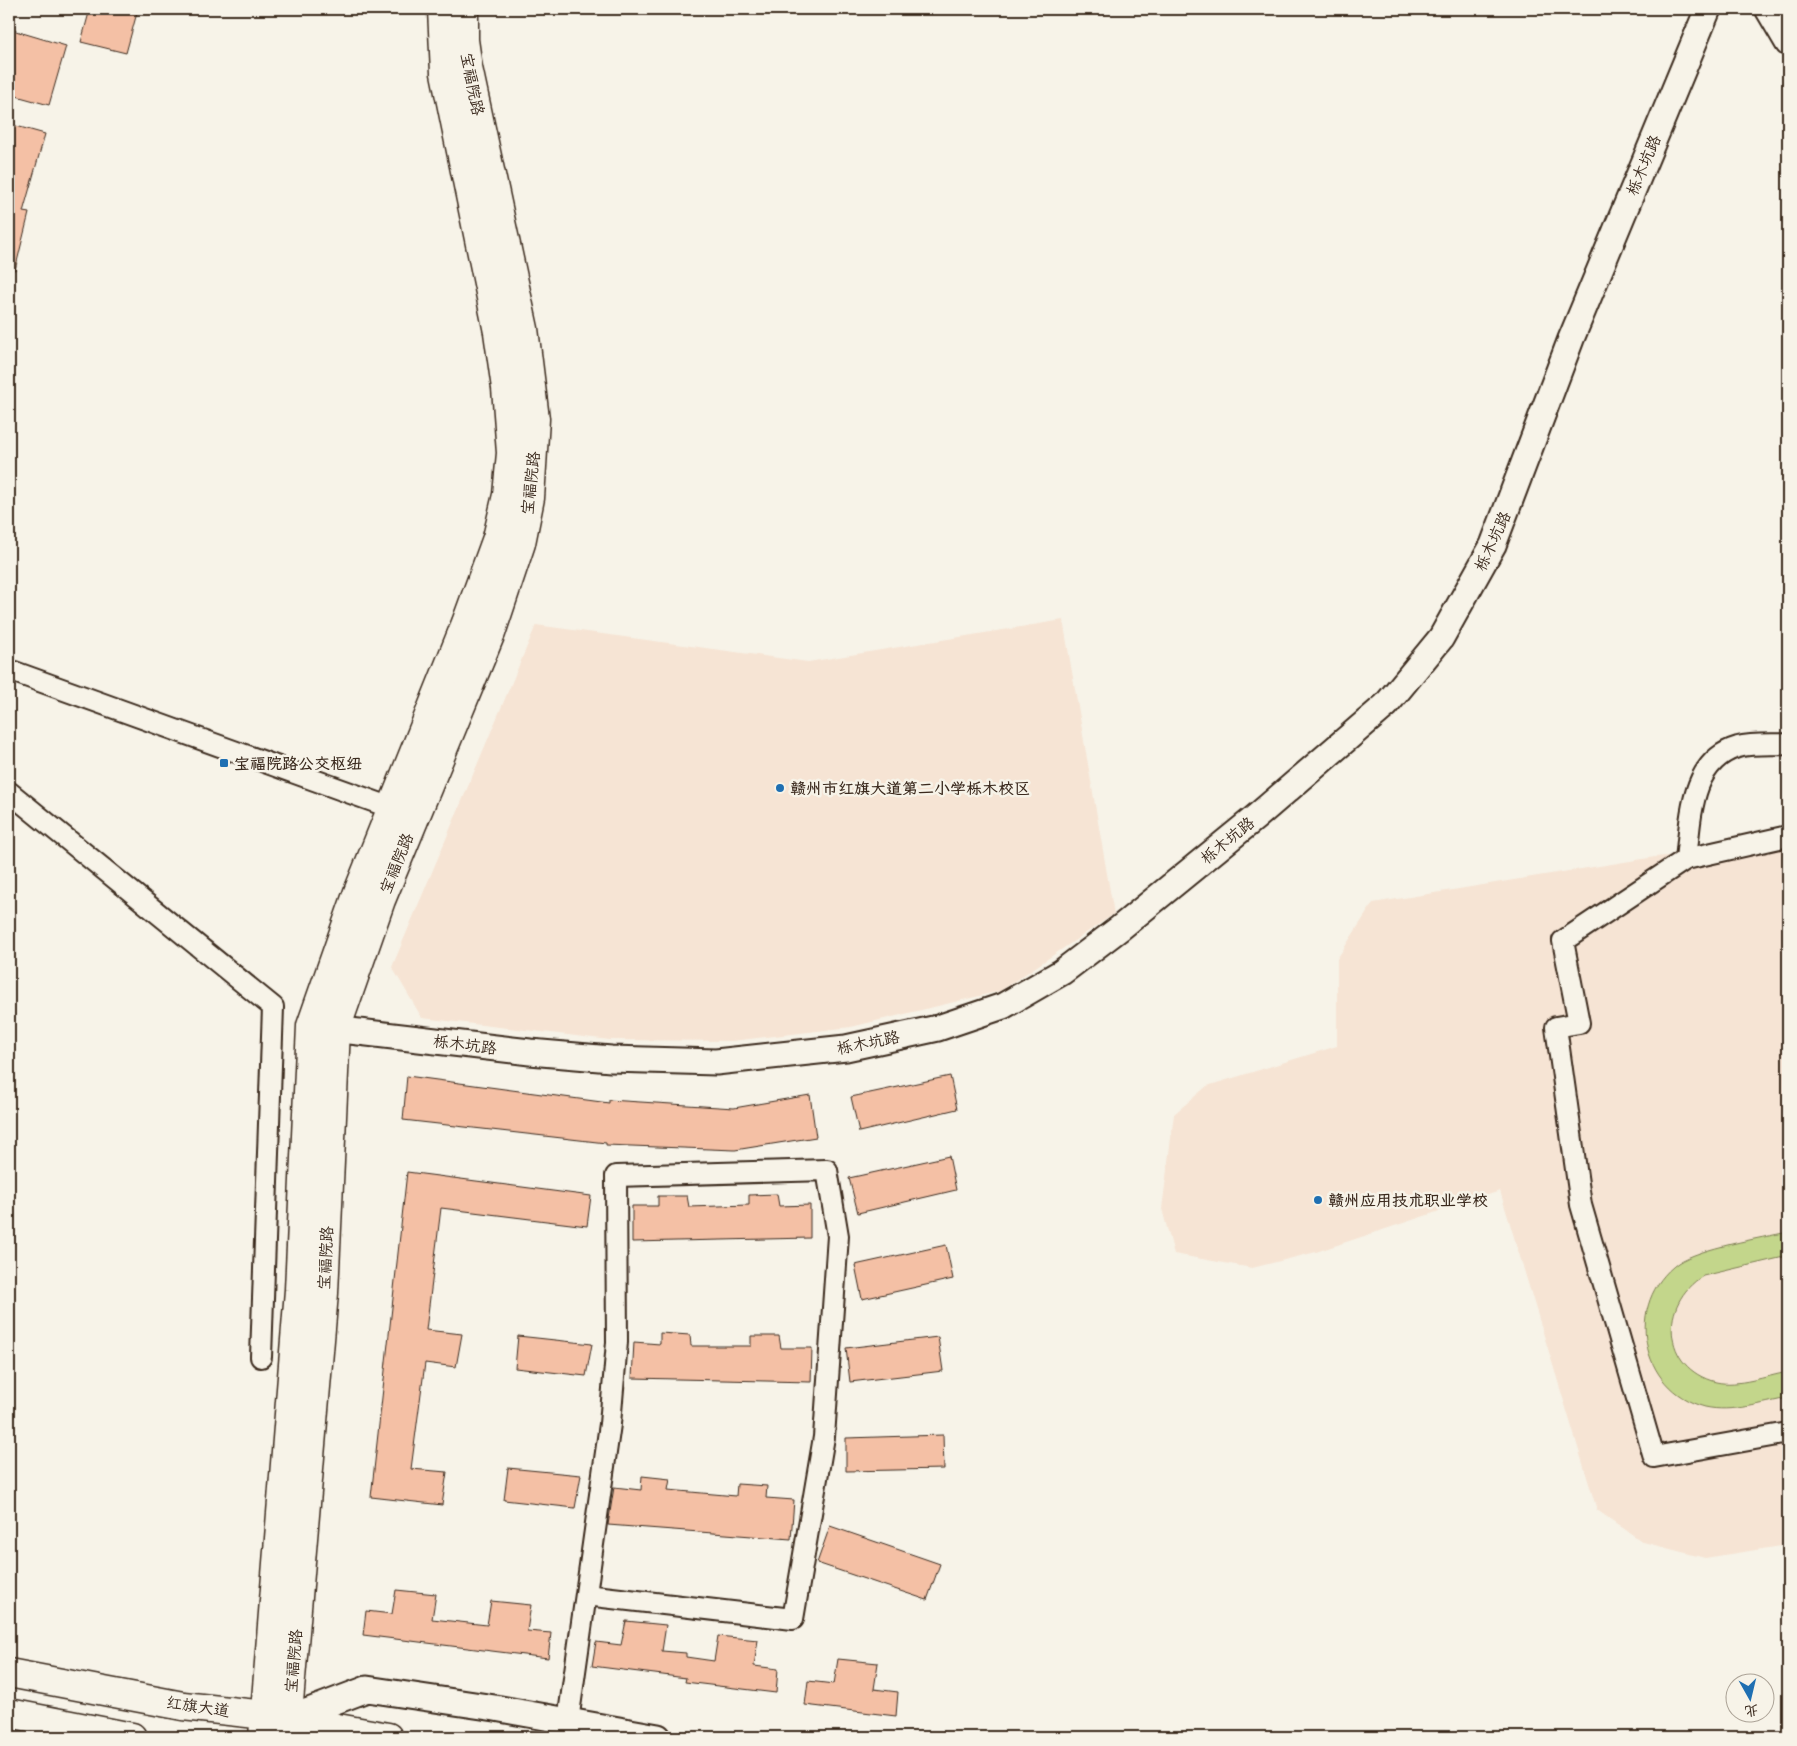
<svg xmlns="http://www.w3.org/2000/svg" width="1797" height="1746" font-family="Delius,'LXGW WenKai TC',sans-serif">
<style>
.built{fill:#f6e4d4}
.green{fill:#c3d68b;stroke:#7f8054}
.building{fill:#f4c0a5;stroke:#3b2a1e}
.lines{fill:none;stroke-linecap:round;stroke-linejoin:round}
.minor-casing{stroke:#3b2a1e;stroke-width:24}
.tertiary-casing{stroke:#3b2a1e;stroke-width:29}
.secondary-casing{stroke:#3b2a1e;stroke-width:31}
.primary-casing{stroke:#3b2a1e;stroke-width:31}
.minor{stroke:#f7f3e8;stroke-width:20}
.tertiary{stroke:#f7f3e8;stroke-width:25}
.secondary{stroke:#f7f3e8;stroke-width:28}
.primary{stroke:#f7f3e8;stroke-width:28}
.poi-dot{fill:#1f6fb2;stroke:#f7f3e8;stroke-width:2}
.labels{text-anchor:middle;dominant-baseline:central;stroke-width:5;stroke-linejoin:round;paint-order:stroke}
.street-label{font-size:16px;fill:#3b2a1e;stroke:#f7f3e8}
.poi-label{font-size:16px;font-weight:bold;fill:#3b2a1e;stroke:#f7f3e8;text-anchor:start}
</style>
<rect width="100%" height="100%" fill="#f7f3e8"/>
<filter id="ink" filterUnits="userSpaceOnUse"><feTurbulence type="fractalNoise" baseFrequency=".02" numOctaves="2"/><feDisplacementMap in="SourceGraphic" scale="10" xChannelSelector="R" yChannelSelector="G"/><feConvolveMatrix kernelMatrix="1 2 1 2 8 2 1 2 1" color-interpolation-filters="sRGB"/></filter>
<g filter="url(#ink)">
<g class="built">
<polygon points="1063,620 1114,914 1000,991 851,1027 732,1041 610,1040 422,1018 392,967 536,625 808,662"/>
<polygon points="1788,845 1788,1545 1705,1558 1643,1542 1597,1510 1500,1191 1316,1252 1252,1268 1174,1254 1162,1209 1174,1114 1207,1086 1337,1046 1337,959 1373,903 1655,857"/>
</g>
<path class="green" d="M1788,1232V1256L1703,1276C1659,1303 1661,1368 1716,1382C1738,1387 1766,1376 1788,1372V1398C1762,1403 1732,1413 1705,1407C1639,1390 1624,1302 1678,1263C1700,1248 1761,1238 1788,1232Z"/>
<g class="building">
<polygon points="90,9 138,9 126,53 81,42"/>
<polygon points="9,29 66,46 49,105 9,94"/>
<polygon points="9,124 45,134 23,212 29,213 15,270 9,269"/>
<polygon points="407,1076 609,1103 609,1100 734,1108 810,1095 816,1137 735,1150 606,1145 606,1143 403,1120"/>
<polygon points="950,1076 957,1109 859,1132 851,1097"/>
<polygon points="949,1156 956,1190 858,1213 849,1178"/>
<polygon points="407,1172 591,1196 587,1226 441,1208 426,1330 462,1334 456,1367 425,1363 411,1469 447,1472 442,1505 371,1497"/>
<polygon points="777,1194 779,1206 810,1205 810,1238 632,1242 632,1206 658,1206 658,1196 687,1196 689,1207 749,1205 749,1195"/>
<polygon points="946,1245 953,1279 862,1299 855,1265"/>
<polygon points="660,1333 690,1335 691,1346 751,1346 751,1336 779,1336 781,1348 812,1348 811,1382 632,1378 634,1342 660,1344"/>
<polygon points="518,1336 592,1344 586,1376 515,1368"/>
<polygon points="938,1337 943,1371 850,1382 846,1348"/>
<polygon points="943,1435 944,1469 846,1471 846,1438"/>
<polygon points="508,1468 581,1475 575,1508 504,1500"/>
<polygon points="642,1476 670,1479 668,1490 736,1496 737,1484 767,1486 766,1498 794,1500 791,1539 608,1525 614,1487 641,1490"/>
<polygon points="830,1526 940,1564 927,1600 817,1563"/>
<polygon points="396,1590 436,1594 432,1619 487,1625 491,1601 531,1605 527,1631 551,1633 548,1658 363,1635 366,1611 392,1614"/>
<polygon points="626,1621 666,1625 662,1651 686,1653 686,1657 714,1661 718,1636 758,1640 754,1666 778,1669 776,1693 685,1682 686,1678 592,1666 596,1642 621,1645"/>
<polygon points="838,1659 878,1663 874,1689 898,1692 896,1716 805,1705 808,1681 834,1684"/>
</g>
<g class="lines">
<g class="minor-casing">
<g id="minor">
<polyline points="9,670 392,808"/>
<path d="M1788,744C1773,745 1753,743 1738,747C1690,761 1691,819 1686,859L1563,941L1579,1023L1556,1027L1581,1205L1654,1457L1788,1433"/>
<polyline points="9,792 273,1007 261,1357"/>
<polyline points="1686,859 1788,836"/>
<polyline points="568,1721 610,1424 617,1342 616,1176 827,1170 838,1236 824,1437 793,1619 586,1595"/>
</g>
</g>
<g class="tertiary-casing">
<g id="tertiary">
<polyline points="1768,9 1788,43"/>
<polyline points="316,1027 530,1052 611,1059 716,1062 846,1048 938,1028 1003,1006 1062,972 1120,928 1256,817 1386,705 1441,638 1493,545 1571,339 1708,9"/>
<polyline points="288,1719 367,1689 495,1708 658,1737"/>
</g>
</g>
<g class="secondary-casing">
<g id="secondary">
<polyline points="263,1737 299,1290 311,1026 358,892 466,623 497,538 507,495 511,453 506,388 498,332 445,73 442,9"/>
<polyline points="286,1737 324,1293 336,1029 381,900 491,633 521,543 530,498 535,419 524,329 468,68 464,40 464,9"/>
</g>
</g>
<g class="primary-casing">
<g id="primary">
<polyline points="9,1673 183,1706 265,1715 388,1737"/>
<polyline points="9,1713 132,1737"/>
</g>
</g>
<use href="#minor" class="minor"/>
<use href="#tertiary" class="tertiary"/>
<use href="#secondary" class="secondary"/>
<use href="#primary" class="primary"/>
</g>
</g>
<g class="poi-dot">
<rect x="219" y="758" width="10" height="10" rx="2.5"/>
<circle cx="780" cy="788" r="5"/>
<circle cx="1318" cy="1200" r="5"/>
</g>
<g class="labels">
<g class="street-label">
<text transform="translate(473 84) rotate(79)">宝福院路</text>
<text transform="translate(1643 165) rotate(-67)">栎木坑路</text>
<text transform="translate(530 483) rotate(-84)">宝福院路</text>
<text transform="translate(1492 541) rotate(-65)">栎木坑路</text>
<text transform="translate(1227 840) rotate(-39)">栎木坑路</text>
<text transform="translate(396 863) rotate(-68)">宝福院路</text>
<text transform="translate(868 1042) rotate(-11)">栎木坑路</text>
<text transform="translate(465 1044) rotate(7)">栎木坑路</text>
<text transform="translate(325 1258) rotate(-87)">宝福院路</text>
<text transform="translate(293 1661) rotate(-85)">宝福院路</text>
<text transform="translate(198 1706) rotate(8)">红旗大道</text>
</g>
<g class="poi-label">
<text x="234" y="763">宝福院路公交枢纽</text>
<text x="790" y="788">赣州市红旗大道第二小学栎木校区</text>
<text x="1328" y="1200">赣州应用技术职业学校</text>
</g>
</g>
<rect width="1797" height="1746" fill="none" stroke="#f7f3e8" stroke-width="30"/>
<rect x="15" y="15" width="1767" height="1716" fill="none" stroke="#3b2a1e" stroke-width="2" filter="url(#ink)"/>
<g transform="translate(1750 1698) rotate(172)"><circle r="24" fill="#f7f3e8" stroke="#aca397"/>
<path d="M0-4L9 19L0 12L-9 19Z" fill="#1f6fb2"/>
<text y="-8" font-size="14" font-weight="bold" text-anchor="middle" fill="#3b2a1e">北</text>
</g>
</svg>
